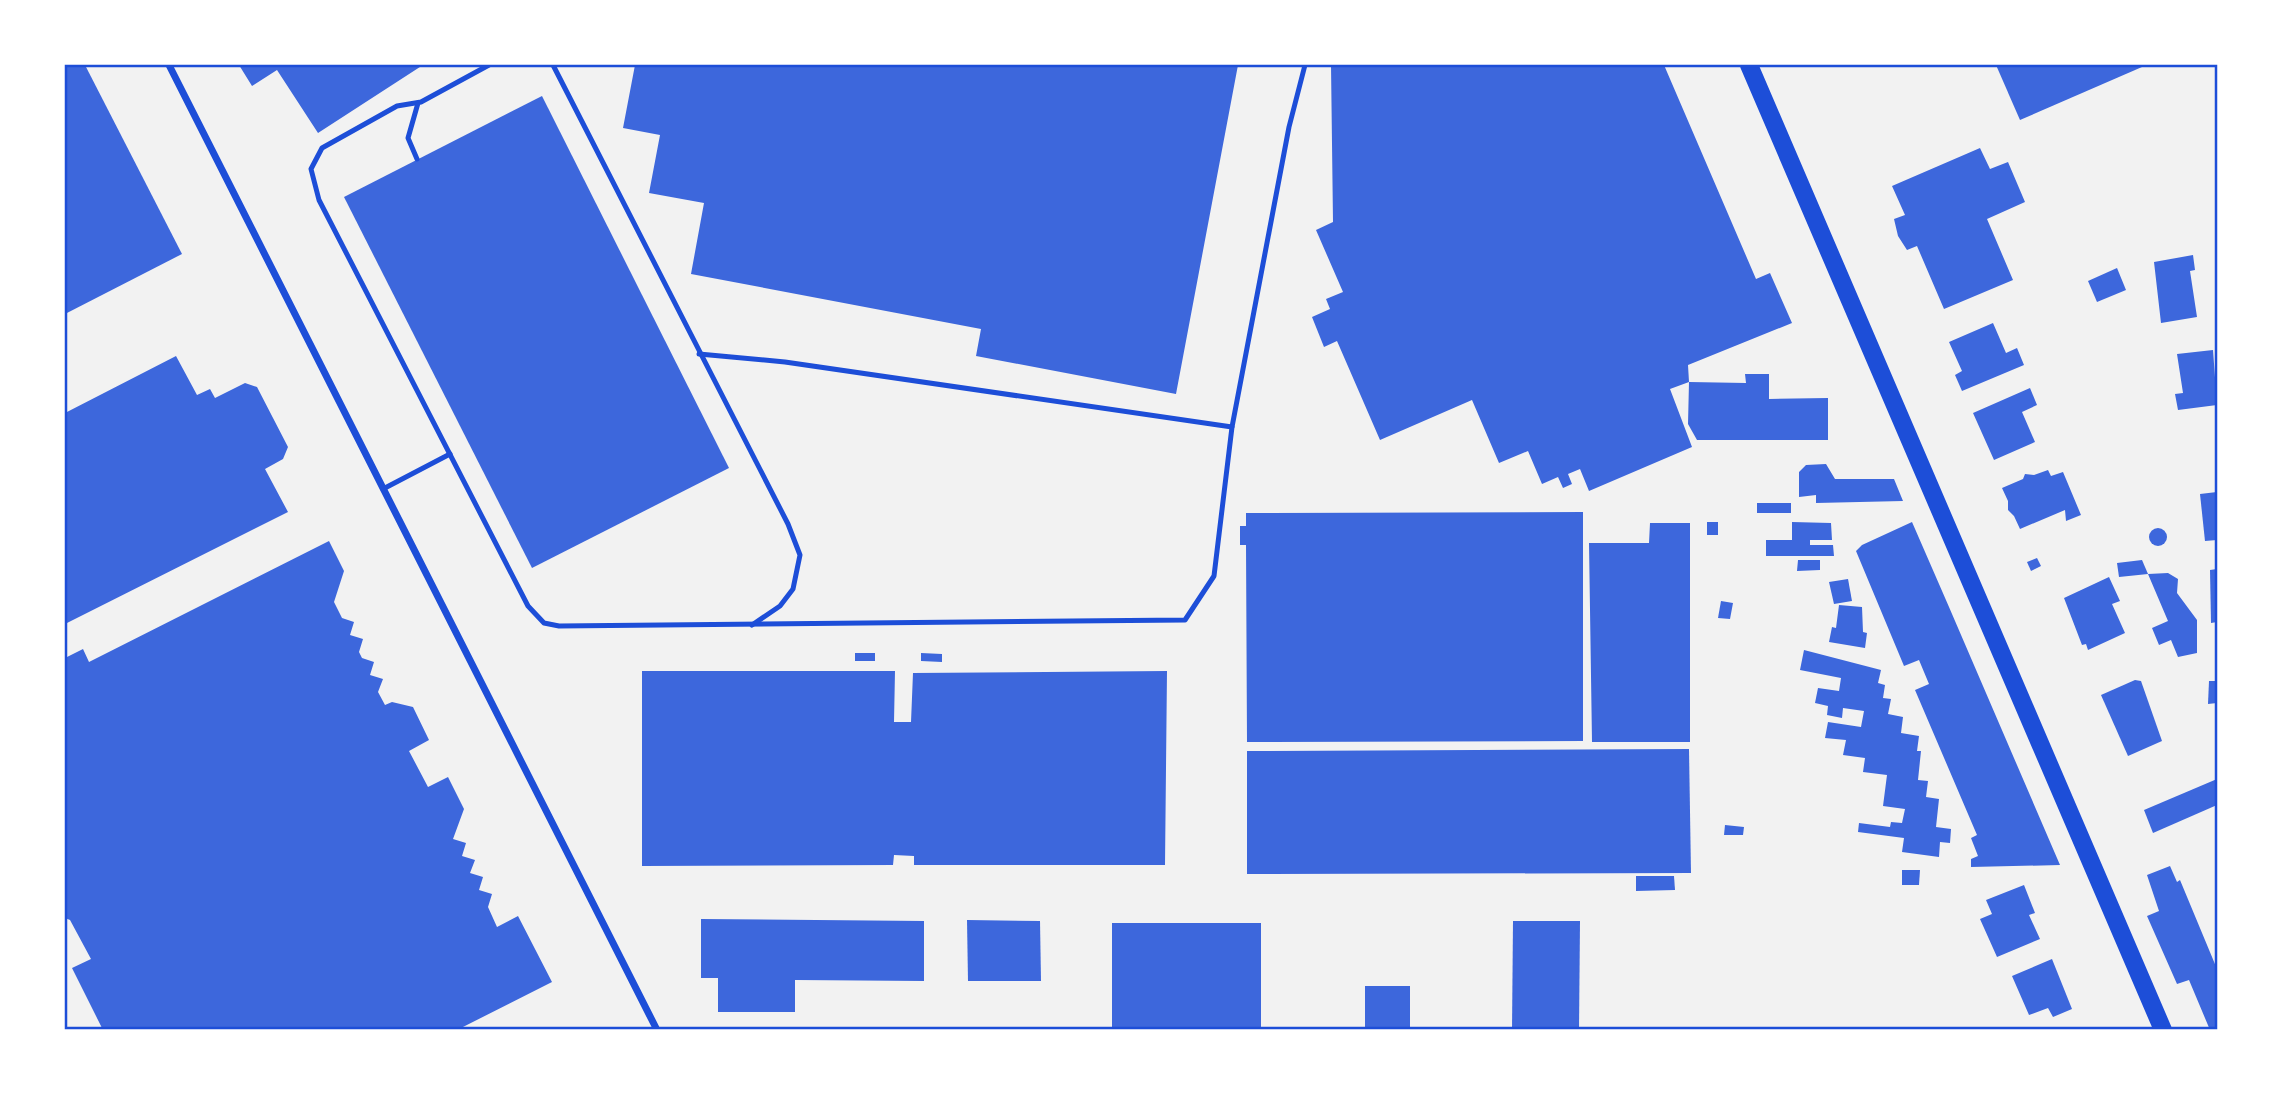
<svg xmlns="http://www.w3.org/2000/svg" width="2282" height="1095" font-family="Georgia,serif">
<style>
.building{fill:#3d67dc}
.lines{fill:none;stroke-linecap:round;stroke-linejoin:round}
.service{stroke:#1d4ed8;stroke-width:5}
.minor{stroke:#1d4ed8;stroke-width:7}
.primary{stroke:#1d4ed8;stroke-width:18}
.neatline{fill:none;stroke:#1d4ed8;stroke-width:2.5}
</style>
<rect width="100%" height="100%" fill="#f2f2f2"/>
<g class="building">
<polygon points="65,65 85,65 182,254 65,314"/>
<polygon points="239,65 423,65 318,133 277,70 252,86"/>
<polygon points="635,65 1238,65 1176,394 976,356 981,329 691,274 704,203 649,193 660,135 623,128"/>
<polygon points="1331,65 1664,65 1756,279 1770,273 1792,323 1688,365 1689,382 1746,383 1745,374 1769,374 1769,399 1828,398 1828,440 1697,440 1688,424 1689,382 1670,389 1692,447 1589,491 1580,469 1568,474 1572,484 1563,488 1558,477 1542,484 1528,451 1499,463 1472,400 1380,440 1337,341 1324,347 1312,317 1330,309 1326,299 1343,292 1316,230 1333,222"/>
<polygon points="1996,65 2141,65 2142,67 2020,120"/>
<polygon points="542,96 729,468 532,568 344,197"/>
<polygon points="1980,148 1990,169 2008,162 2025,202 1987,219 2013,280 1944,309 1917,246 1907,250 1898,236 1894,219 1905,215 1892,186"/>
<polygon points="2193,255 2195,270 2190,271 2197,317 2161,323 2154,262"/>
<polygon points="2117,268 2126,290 2097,302 2088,281"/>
<polygon points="1993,323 2006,353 2017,348 2024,365 1962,391 1955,375 1962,371 1949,342"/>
<polygon points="2213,350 2217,405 2178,410 2175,394 2183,393 2177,354"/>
<polygon points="176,356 197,395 210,389 215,398 245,383 257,387 288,447 283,459 265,469 288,512 65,624 65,413"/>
<polygon points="2030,388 2037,405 2022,412 2035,442 1994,460 1973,413"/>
<polygon points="1826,464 1835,479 1894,479 1903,501 1816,503 1816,495 1799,497 1799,472 1806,465"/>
<polygon points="2048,470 2051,476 2063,472 2081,515 2066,521 2065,510 2020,529 2014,516 2008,510 2008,501 2002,488 2023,479 2025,474 2034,475"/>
<polygon points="2217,492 2217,540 2205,541 2200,494"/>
<rect x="1757" y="503" width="34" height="10"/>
<polygon points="1583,512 1583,741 1247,742 1246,545 1240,545 1240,526 1246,526 1246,513"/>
<rect x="1707" y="522" width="11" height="13"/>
<polygon points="1792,522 1831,523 1832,540 1810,540 1810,545 1833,545 1834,556 1766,556 1766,540 1792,540"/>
<polygon points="1912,522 1949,607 2060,865 1971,867 1971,859 1978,856 1971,838 1977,835 1915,690 1929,684 1919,660 1904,666 1856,551 1862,545"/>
<polygon points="1650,523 1690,523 1690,742 1592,742 1589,543 1649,543"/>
<circle cx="2158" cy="537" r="9"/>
<polygon points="329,541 344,571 334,602 342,618 354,622 350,635 363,639 359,652 362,658 374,662 370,675 383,679 378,692 385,705 392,702 413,707 429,740 409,751 428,787 448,777 464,809 453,839 466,843 462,856 475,860 470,873 483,877 479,890 492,894 488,907 497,927 518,916 552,982 457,1030 103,1030 72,968 91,959 70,920 65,918 65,658 83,649 89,662"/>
<polygon points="2037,558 2041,566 2031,571 2027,562"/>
<polygon points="1798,560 1820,560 1820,570 1797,571"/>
<polygon points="2142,560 2148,574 2119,577 2117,563"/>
<polygon points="2217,569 2217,622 2211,623 2210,570"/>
<polygon points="2168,573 2178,579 2177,593 2197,620 2197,653 2178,657 2171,640 2159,645 2152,628 2168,621 2148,574"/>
<polygon points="2109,577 2120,601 2112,604 2125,633 2088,650 2086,644 2082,645 2064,598"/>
<polygon points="1848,579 1852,601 1834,604 1829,582"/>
<polygon points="1721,601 1733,603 1730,619 1718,618"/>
<polygon points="1839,605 1862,607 1863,632 1867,633 1865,648 1829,642 1832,627 1836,628"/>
<polygon points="1804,650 1881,670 1878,683 1885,685 1883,698 1891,699 1888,714 1903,717 1901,733 1919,736 1917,751 1921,751 1918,780 1928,781 1926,797 1939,799 1936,827 1951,829 1950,843 1940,842 1939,857 1902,852 1904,838 1858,832 1859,823 1890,827 1891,822 1902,823 1905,809 1883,806 1887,775 1863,772 1865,758 1843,755 1846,740 1825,738 1828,722 1861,727 1864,711 1843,708 1842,718 1827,715 1828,706 1815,703 1818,688 1839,691 1841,678 1800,670"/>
<rect x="855" y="653" width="20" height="8"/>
<polygon points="921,653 942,654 942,662 921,661"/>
<polygon points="642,671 895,671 894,722 911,722 913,673 1167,671 1165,865 914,865 914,856 894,855 893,865 642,866"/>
<polygon points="2135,680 2141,681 2162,741 2128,756 2101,695"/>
<polygon points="2209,681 2217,681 2217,703 2208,704"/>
<polygon points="1689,749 1691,873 1247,874 1247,751"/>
<polygon points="2217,779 2217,805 2153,833 2144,810"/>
<polygon points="1725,825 1744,827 1743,835 1724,835"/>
<polygon points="2170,866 2177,882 2180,880 2217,969 2217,1030 2210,1030 2189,980 2177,984 2147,916 2159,911 2147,875"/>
<polygon points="1902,870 1920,870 1919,885 1902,885"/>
<polygon points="1636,876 1674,876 1675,890 1636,891"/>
<polygon points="2024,885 2035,913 2029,915 2040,939 1997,957 1980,919 1992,914 1986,900"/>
<polygon points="701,919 924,921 924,981 795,980 795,1012 718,1012 718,978 701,978"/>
<polygon points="967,920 1040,921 1041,981 968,981"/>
<polygon points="1513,921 1580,921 1579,1030 1512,1030"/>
<rect x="1112" y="923" width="149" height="107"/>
<polygon points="2052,959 2072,1009 2053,1017 2048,1008 2029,1015 2012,976"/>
<rect x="1365" y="986" width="45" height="44"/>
</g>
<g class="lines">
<g class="service">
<polyline points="489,65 421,102 397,106 322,148 311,169 319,200 528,606 544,623 559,626 1185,620 1214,576 1232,427 1289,127 1305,65"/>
<polyline points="553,65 788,524 800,555 793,589 780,606 752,625"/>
<polyline points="417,159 408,138 418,103"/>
<polyline points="699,354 785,362 1232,427"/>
<polyline points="383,489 450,454"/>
</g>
<polyline class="minor" points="169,65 657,1030"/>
<polyline class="primary" points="1749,65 2163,1030"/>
</g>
<rect width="2282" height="1095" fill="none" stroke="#ffffff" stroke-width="133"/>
<rect x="66" y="66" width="2150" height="962" class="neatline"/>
</svg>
